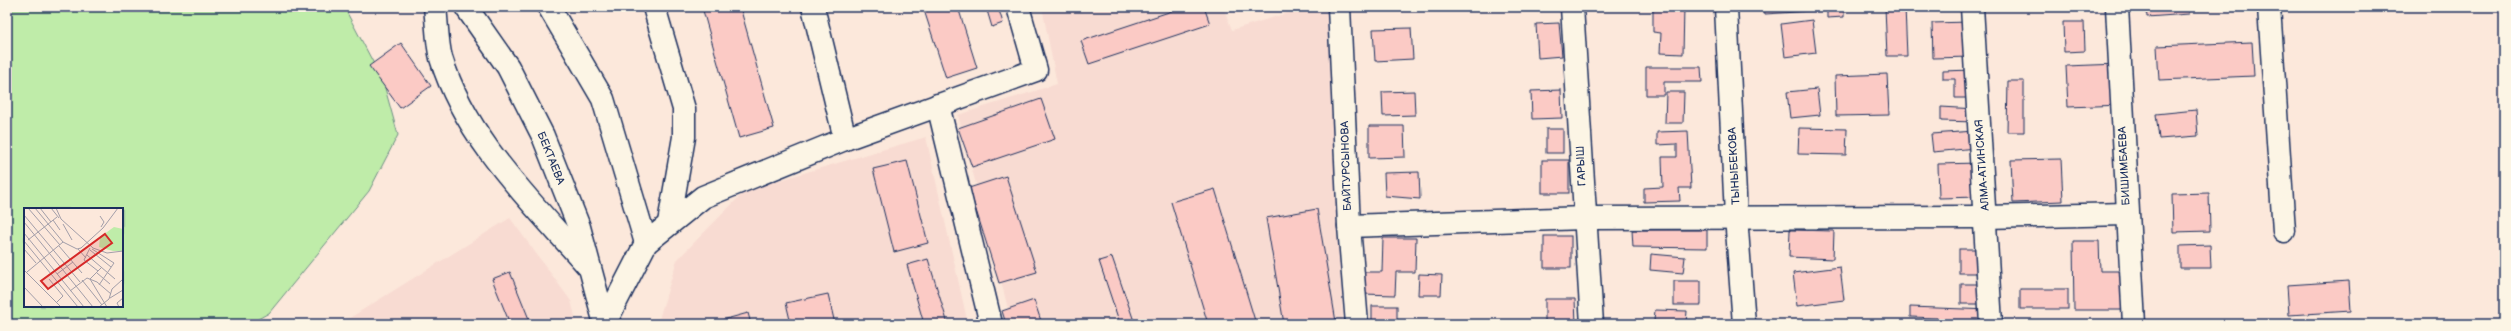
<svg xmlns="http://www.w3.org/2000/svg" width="2511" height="331" font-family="'Balsamiq Sans',sans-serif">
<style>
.built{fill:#f8dbd2}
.green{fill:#bfeca9;stroke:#6d8e84;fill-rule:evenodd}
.building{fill:#fbcac5;stroke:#1b2f5e}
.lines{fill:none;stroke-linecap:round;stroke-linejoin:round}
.minor-casing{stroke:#1b2f5e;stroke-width:25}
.minor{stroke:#fcf5e5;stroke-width:22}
.labels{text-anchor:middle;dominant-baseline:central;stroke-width:3;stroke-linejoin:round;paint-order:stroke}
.street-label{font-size:11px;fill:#1b2f5e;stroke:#fcf5e5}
.inset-road{fill:none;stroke:#a29ea9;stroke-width:1}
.view{fill:#d62828;fill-opacity:0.15;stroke:#d62828;stroke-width:2}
.inset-edge{fill:none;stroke:#1b2f5e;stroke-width:2}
</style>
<rect width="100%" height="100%" fill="#fce8db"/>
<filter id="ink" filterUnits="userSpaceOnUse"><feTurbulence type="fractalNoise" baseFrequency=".025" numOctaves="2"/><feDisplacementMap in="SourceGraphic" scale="8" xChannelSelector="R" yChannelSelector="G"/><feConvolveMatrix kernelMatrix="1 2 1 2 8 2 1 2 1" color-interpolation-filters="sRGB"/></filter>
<g filter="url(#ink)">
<g class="built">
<polygon points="1042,7 1223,7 1232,30 1307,7 1327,7 1343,324 1012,324 958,115 1057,84"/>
<polygon points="926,137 968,324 661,324 659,319 677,260 746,190"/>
<polygon points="510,218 571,301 577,324 340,324"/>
</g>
<path class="green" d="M7,7H344L383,81L398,135L369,191L269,313L249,324H7ZM25,209H122V306H25Z"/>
<g class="building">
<polygon points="702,7 740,7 774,128 739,138"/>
<polygon points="923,7 958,7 977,68 946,78"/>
<polygon points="986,7 998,7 1003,23 992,27"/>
<polygon points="1171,7 1204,7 1210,24 1089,64 1081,41 1172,11"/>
<polygon points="1653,7 1684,7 1683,54 1660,53 1661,33 1653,32"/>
<polygon points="1764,7 1844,7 1844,17 1827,18 1827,10 1765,14"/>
<polygon points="1885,7 1905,7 1907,56 1887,56"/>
<polygon points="2045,7 2088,7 2088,10 2045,9"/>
<polygon points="2146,7 2189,7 2189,14 2147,17"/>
<polygon points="1812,20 1816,53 1785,57 1781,24"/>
<polygon points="1969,22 1970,57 1933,58 1932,23"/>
<polygon points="2063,22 2084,22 2085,51 2064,52"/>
<polygon points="1559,23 1562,56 1538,58 1536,24"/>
<polygon points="1411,28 1413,59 1375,61 1373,29"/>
<polygon points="2252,42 2254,76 2159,80 2157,46"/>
<polygon points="401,43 431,86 400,108 369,66"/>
<polygon points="2119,64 2121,105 2068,107 2066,66"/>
<polygon points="1646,67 1701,67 1702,82 1664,82 1664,95 1646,95"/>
<polygon points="1972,70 1972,98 1955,98 1955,79 1943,79 1943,71"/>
<polygon points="1887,74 1889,115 1836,116 1835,76"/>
<polygon points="2008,81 2024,81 2024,132 2007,132"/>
<polygon points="1817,89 1820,115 1790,118 1787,92"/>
<polygon points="1561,90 1562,118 1532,119 1531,91"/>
<polygon points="1414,91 1415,115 1383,116 1382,92"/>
<polygon points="1666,92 1684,92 1683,123 1665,123"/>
<polygon points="1041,99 1055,139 972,167 958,128"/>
<polygon points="1941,107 1976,109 1976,122 1941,121"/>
<polygon points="2196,110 2198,136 2159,139 2156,114"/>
<polygon points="1369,126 1404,126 1405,157 1369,158"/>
<polygon points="1799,128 1847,129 1846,155 1798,154"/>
<rect x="1546" y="129" width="17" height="24"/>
<polygon points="1688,131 1691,188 1679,188 1680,201 1644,202 1644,188 1663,187 1662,157 1677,157 1677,144 1657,145 1657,132"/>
<polygon points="1975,131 1976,148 1933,152 1931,134"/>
<polygon points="2061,159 2063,201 2013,203 2011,160"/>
<rect x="1542" y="160" width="27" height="33"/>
<polygon points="907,161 928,243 894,252 873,169"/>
<polygon points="1979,163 1980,197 1939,198 1938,164"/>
<polygon points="1419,172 1420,199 1385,196 1384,173"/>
<polygon points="1006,176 1037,272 999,283 969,188"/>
<polygon points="1215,189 1256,324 1208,324 1171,202"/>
<polygon points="2209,193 2210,231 2173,232 2172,194"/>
<polygon points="1317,209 1336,322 1284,324 1266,218"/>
<polygon points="1632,230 1707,230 1707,248 1633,247"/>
<polygon points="1790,230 1834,231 1833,259 1789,257"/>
<rect x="1544" y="236" width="27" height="32"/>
<polygon points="1383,238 1416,238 1415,272 1396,272 1395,295 1363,294 1363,272 1382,272"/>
<polygon points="2073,241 2099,241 2100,271 2122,271 2122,310 2074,310"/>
<polygon points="2210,245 2211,268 2180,268 2180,246"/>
<rect x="1959" y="249" width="27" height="24"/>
<polygon points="1651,254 1685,257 1683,273 1650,270"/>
<polygon points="1112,257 1135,324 1120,324 1099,261"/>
<polygon points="928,259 948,324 924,324 907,265"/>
<polygon points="1840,267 1844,300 1797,306 1793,273"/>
<polygon points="510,272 531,324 510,324 492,279"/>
<polygon points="1419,274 1442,275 1441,295 1418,295"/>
<rect x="1674" y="281" width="27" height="24"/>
<polygon points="2349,281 2351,311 2289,315 2287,285"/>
<rect x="1961" y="284" width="27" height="20"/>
<rect x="2020" y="289" width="48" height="20"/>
<polygon points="828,294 835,324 791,324 786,303"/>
<polygon points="1545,299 1575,299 1576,324 1545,324"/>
<polygon points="1034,300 1042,324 1006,324 1002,311"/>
<rect x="1372" y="306" width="25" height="18"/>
<polygon points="1910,307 1991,310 1990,324 1937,324 1937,318 1910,317"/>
<polygon points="1655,310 1687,311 1686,323 1654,321"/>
<polygon points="748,313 751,324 708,324"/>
</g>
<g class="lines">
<g class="minor-casing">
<g id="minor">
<path d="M435,7C437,23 437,43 441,58C466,140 532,202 587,265"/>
<polyline points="466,7 508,67 543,136 579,227 605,324"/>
<polyline points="549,7 603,99 646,243"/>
<polyline points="654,7 684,109 684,137 669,223"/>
<polyline points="813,7 845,139"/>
<polyline points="1339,7 1349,226 1357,324"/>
<polyline points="1572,7 1592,324"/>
<polyline points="1726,7 1736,216 1744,324"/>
<polyline points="1972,7 1991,324"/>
<polyline points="2117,7 2134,324"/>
<polyline points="2269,7 2284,231"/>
<polyline points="938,105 991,324"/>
<polyline points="1349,226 1584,218 1986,217 2127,214"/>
<polyline points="605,323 646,243 703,197 845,139 1036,70 1018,7"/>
</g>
</g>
<use href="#minor" class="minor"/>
</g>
</g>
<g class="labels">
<g class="street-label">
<text transform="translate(551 158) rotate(68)">БЕКТАЕВА</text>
<text transform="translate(1982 165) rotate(-94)">АЛМА-АТИНСКАЯ</text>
<text transform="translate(1346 166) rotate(-92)">БАЙТУРСЫНОВА</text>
<text transform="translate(1581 166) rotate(-93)">ГАРЫШ</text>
<text transform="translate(1734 166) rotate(-93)">ТЫНЫБЕКОВА</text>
<text transform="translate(2124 166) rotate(-93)">БИШИМБАЕВА</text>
</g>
</g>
<g transform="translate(24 208)">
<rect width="99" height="99" fill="#fce8db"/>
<path d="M90,19L99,21V43H89L75,39L76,29Z" fill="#bfeca9"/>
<path class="inset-road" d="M4,0L36,37M11,0L39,34M16,0L27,14M27,0L35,10M32,0L37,11L69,40L83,45L99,43M0,7L56,74M76,8L80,14L77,19M29,12L36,22M0,14L69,99M39,16L48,32M0,25L60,99M4,32L33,9M0,33L54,99M35,38L58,65M66,40L60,52L74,63M0,41L12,55M54,41L62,50M68,41L90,55L75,77M66,42L87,59M63,47L91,71M0,62L37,99M3,64L39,34L53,41L57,40L79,20L94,0M73,65L86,76M33,66L49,54M25,71L39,88L33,94M66,71L83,99M66,71L78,59M58,72L78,97M0,79L19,99M46,83L63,70L73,74L87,86M86,90L99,82M75,99L85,91L88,81L98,72M95,99L93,95L99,90"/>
<path class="view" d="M81,26L88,35L24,81L17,73Z"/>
<rect width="99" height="99" class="inset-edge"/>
</g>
<rect width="2511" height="331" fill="none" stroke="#fcf5e5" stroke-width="24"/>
<rect x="12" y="12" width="2487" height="307" fill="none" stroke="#1b2f5e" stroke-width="1.5" filter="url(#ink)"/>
</svg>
